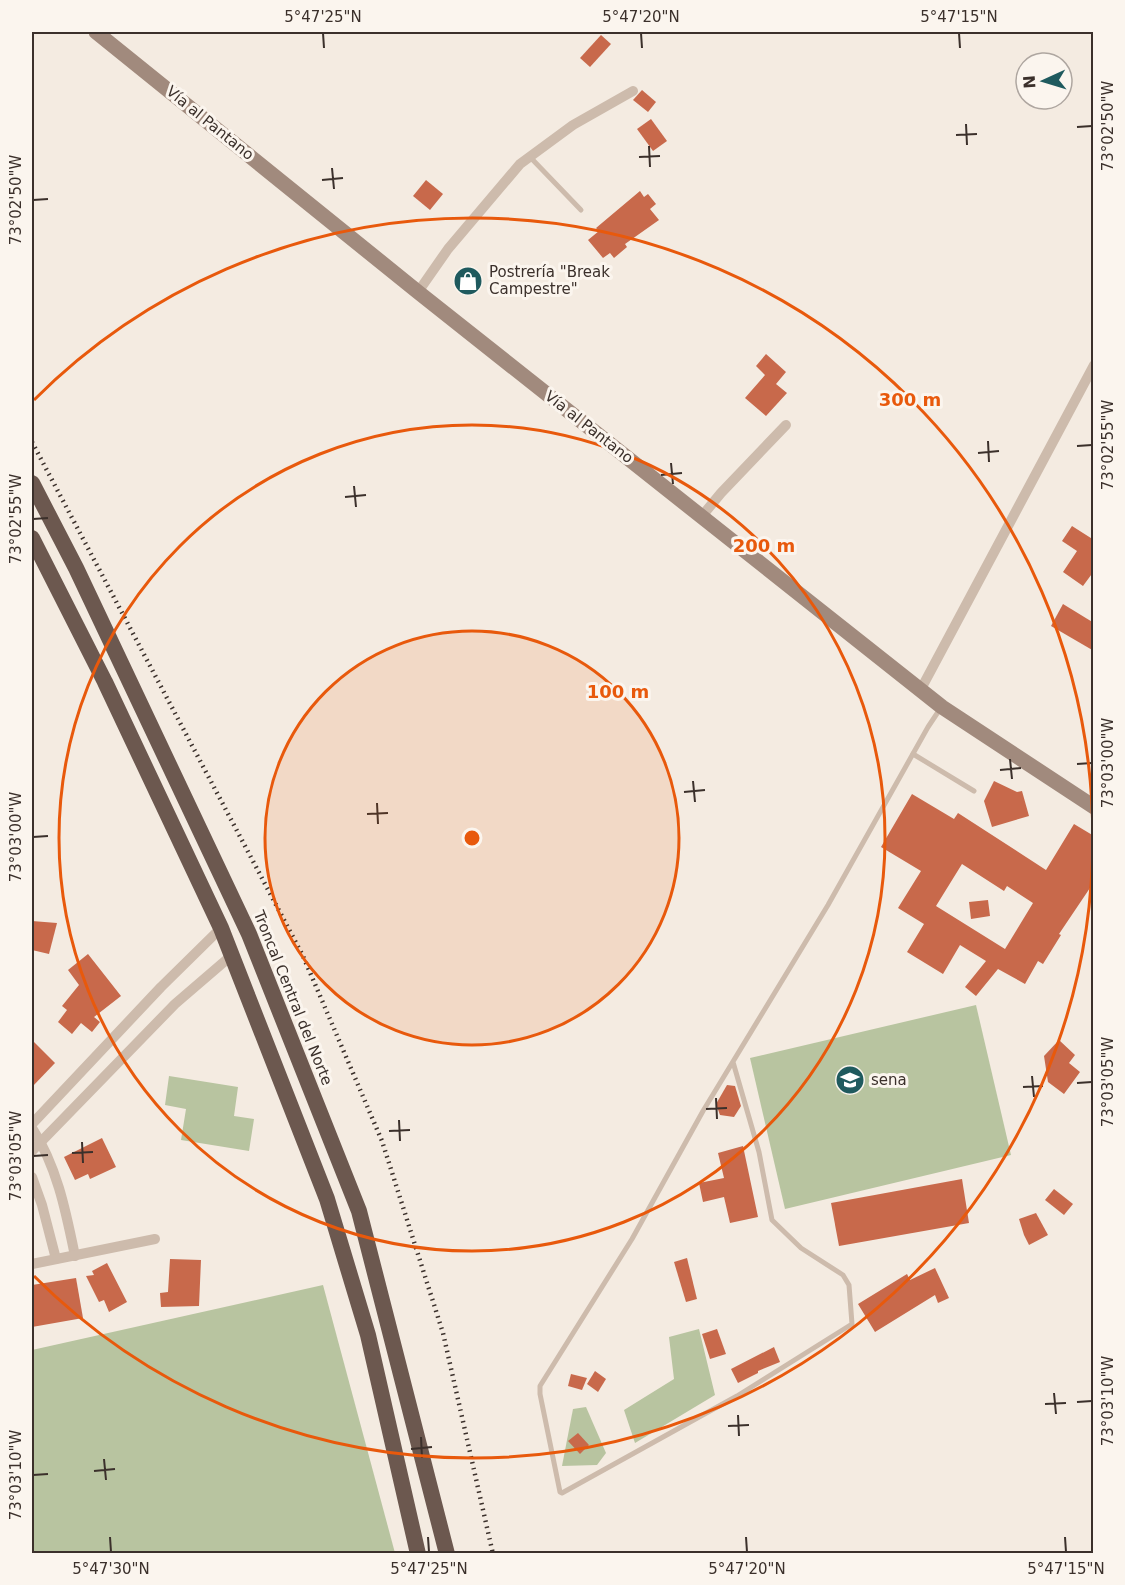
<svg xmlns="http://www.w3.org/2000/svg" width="1125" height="1585" font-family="'DejaVu Sans',sans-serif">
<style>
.green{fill:#b8c4a0}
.building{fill:#c8694b;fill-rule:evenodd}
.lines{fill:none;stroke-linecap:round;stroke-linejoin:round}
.service{stroke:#cdbbac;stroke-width:5}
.minor{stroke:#cdbbac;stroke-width:10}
.secondary{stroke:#a18a7d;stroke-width:15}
.trunk{stroke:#6c584f;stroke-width:16}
.rail{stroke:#3b302b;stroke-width:4.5;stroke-dasharray:1.5 4.5;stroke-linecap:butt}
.ticks{fill:none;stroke:#3b302b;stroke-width:2}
.ring{fill:none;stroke:#e8590c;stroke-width:3}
.labels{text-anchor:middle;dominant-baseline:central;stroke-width:6;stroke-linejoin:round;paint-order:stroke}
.street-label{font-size:15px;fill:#3b302b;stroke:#fbf5ee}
.poi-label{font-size:15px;fill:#3b302b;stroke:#fbf5ee;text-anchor:start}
.centre{fill:#e8590c;stroke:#fbf5ee;stroke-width:3}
.ring-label{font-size:18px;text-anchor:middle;font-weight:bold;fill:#e8590c;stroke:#fbf5ee;stroke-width:6;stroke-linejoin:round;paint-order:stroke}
.neatline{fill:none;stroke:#3b302b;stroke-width:2}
.ticks-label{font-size:15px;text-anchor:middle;fill:#3b302b}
</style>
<rect width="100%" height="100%" fill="#f4ebe1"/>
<g class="green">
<polygon points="976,1005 1011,1155 785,1209 750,1058"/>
<polygon points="169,1076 238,1087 234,1116 254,1119 249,1151 181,1140 186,1109 165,1105"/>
<polygon points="323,1285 395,1553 32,1553 32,1350"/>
<polygon points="699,1329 715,1395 635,1443 624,1410 674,1379 669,1337"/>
<polygon points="586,1407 606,1453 597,1465 562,1466 573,1409"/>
</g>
<g class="building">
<polygon points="601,35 611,44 590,67 580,58"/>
<polygon points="642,90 656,102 648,112 633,100"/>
<polygon points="651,119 667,141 653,151 637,129"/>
<polygon points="426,180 443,194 430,210 413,196"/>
<polygon points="640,191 644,197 648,194 656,204 650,209 659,220 625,244 627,247 614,258 610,253 603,258 588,240 599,231 596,228"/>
<polygon points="766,354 786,372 776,384 787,393 766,416 745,398 765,375 756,366"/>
<polygon points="1072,526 1094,540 1094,571 1083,586 1063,572 1077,551 1062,541"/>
<polygon points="1063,604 1094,623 1094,651 1051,626"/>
<polygon points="994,781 1017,792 1022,791 1029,816 992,827 984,801"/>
<path d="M912,794L954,819L958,813L1046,870L1074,824L1094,836V882L1059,934L1061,935L1043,964L1038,961L1025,984L998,969L976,996L965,987L986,961L960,945L943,974L907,952L924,924L898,908L921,871L881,847ZM962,864L1004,891L1007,886L1033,903L1005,949L936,906Z"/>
<polygon points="988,900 990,916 971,919 969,902"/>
<polygon points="32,921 57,923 49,954 32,950"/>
<polygon points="88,954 121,996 94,1017 100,1022 92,1032 81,1023 72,1034 58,1022 67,1010 62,1006 79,985 68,970"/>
<polygon points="32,1040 55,1063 32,1087"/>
<polygon points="1059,1040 1075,1055 1069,1063 1080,1072 1064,1094 1048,1082 1044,1056"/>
<polygon points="727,1085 735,1086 741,1106 734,1117 720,1115 716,1104"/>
<polygon points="102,1138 116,1167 90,1179 88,1174 75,1180 64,1157"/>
<polygon points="743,1146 758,1217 730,1223 724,1197 703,1202 699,1183 724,1178 718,1153"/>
<polygon points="962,1179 969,1223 839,1246 831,1203"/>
<polygon points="1054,1189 1073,1204 1064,1215 1045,1200"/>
<polygon points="1036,1213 1048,1235 1029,1245 1024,1235 1019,1219"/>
<polygon points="687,1258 697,1299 686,1302 674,1262"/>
<polygon points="170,1259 201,1260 199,1306 161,1307 160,1293 168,1292"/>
<polygon points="107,1263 127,1302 109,1312 104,1300 99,1302 86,1276 94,1275 92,1271"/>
<polygon points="935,1268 949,1298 938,1303 935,1295 875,1332 858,1304 907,1274 910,1280"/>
<polygon points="76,1278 83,1318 32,1327 32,1285"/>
<polygon points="717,1329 726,1354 710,1359 702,1334"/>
<polygon points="774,1347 780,1362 758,1371 758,1373 738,1383 731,1369"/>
<polygon points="595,1371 606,1379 598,1392 587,1384"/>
<polygon points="571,1374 587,1378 582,1390 568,1386"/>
<polygon points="578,1433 589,1445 580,1454 568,1441"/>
</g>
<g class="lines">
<g class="service">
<polyline points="530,157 581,210"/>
<polyline points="913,754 974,791"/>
<polyline points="733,1062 759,1152 772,1220 801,1248 843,1275 849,1285 852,1324 737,1396 562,1493 560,1492 540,1394 540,1386 632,1239 703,1111 828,905 928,727 940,709"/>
</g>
<g class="minor">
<polyline points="418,292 448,249 520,164 573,125 633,91"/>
<polyline points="702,516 721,493 786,425"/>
<polyline points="921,689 1094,365"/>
<polyline points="32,1124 161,987 221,928"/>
<path d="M32,1128C57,1166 66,1212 75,1256"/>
<polyline points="32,1151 175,1004 232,955"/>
<polyline points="32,1177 42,1205 56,1259"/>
<polyline points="32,1264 155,1239"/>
</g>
<polyline class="secondary" points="96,32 418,292 942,707 1094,807"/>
<g class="trunk">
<polyline points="32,483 76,568 249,934 359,1211 447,1554"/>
<polyline points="32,538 105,682 221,928 327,1199 368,1335 418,1554"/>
</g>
<polyline class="rail" points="32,442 303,956 382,1141 443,1333 493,1554"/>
</g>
<path class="ticks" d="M323,33L324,48M641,33L642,48M959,33L960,48M966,124L967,145M1077,127L1092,126M956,135L977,134M649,146L650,167M639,157L660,156M332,168L334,189M322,180L343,178M33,200L48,199M988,441L989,462M1077,446L1092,445M978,453L999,451M671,463L673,484M661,475L682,473M354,486L356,507M345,497L366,495M33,519L48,518M1010,759L1012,779M1077,764L1092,763M1000,770L1021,768M693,781L695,802M684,792L705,790M377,803L378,824M367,814L388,813M33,837L48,836M1032,1076L1034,1097M1077,1083L1092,1082M1023,1087L1043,1086M716,1098L717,1119M706,1109L727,1108M399,1120L400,1141M389,1131L410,1130M82,1142L83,1163M72,1153L93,1152M33,1156L48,1155M1054,1393L1056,1414M1077,1402L1092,1401M1045,1404L1066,1403M738,1415L739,1436M728,1426L749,1425M421,1437L422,1458M411,1449L432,1447M104,1459L106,1480M94,1471L115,1469M33,1475L48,1474M110,1537L111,1552M428,1537L429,1552M746,1537L747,1552M1065,1537L1066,1552"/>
<circle cx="472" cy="838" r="207" fill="#e8590c" fill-opacity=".12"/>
<g class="ring">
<circle cx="472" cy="838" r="207"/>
<circle cx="472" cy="838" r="413"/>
<path d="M34 400A620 620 0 1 1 34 1276"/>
</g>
<defs>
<g id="shop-disc" transform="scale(1.5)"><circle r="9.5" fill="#1f5a5e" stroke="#fbf5ee"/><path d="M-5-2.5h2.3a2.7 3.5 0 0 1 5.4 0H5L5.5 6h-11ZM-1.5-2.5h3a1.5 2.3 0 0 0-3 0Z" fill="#fff"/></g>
<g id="university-disc" transform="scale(1.5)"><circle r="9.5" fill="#1f5a5e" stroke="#fbf5ee"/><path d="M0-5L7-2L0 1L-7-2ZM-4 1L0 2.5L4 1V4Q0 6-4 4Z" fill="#fff"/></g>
</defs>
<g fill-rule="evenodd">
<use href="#shop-disc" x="468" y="281"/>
<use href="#university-disc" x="850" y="1080"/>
</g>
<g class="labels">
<g class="street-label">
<text transform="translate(210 123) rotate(39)">Vía al Pantano</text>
<text transform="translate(589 427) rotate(38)">Vía al Pantano</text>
<text transform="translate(293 998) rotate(68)">Troncal Central del Norte</text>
</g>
<g class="poi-label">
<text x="489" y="272">Postrería "Break<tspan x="489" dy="17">Campestre"</tspan></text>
<text x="871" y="1080">sena</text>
</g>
</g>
<circle cx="472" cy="838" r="9" class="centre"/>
<g class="ring-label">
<text x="910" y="406">300 m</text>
<text x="764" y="552">200 m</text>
<text x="618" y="698">100 m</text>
</g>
<rect width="1125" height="1585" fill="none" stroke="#fbf5ee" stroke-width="66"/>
<g transform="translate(1044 81) rotate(266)"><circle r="28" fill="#fbf5ee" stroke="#aea6a0" stroke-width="1.5"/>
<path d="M0-4.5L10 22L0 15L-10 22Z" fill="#1f5a5e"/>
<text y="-9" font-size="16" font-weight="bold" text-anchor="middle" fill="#3b302b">N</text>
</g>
<rect x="33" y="33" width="1059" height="1519" class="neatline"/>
<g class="ticks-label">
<text x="323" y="22">5°47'25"N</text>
<text x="641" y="22">5°47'20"N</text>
<text x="959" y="22">5°47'15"N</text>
<text transform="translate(1108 126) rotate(-90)" y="5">73°02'50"W</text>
<text transform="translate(16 200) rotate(-90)" y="5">73°02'50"W</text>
<text transform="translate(1108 445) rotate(-90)" y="5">73°02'55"W</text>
<text transform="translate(16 519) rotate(-90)" y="5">73°02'55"W</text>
<text transform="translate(1108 763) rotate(-90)" y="5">73°03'00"W</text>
<text transform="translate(16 837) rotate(-90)" y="5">73°03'00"W</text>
<text transform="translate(1108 1082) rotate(-90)" y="5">73°03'05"W</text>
<text transform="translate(16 1156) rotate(-90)" y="5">73°03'05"W</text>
<text transform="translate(1108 1401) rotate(-90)" y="5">73°03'10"W</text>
<text transform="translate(16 1475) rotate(-90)" y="5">73°03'10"W</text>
<text x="111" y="1574">5°47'30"N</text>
<text x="429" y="1574">5°47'25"N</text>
<text x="747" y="1574">5°47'20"N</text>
<text x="1066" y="1574">5°47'15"N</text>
</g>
</svg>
